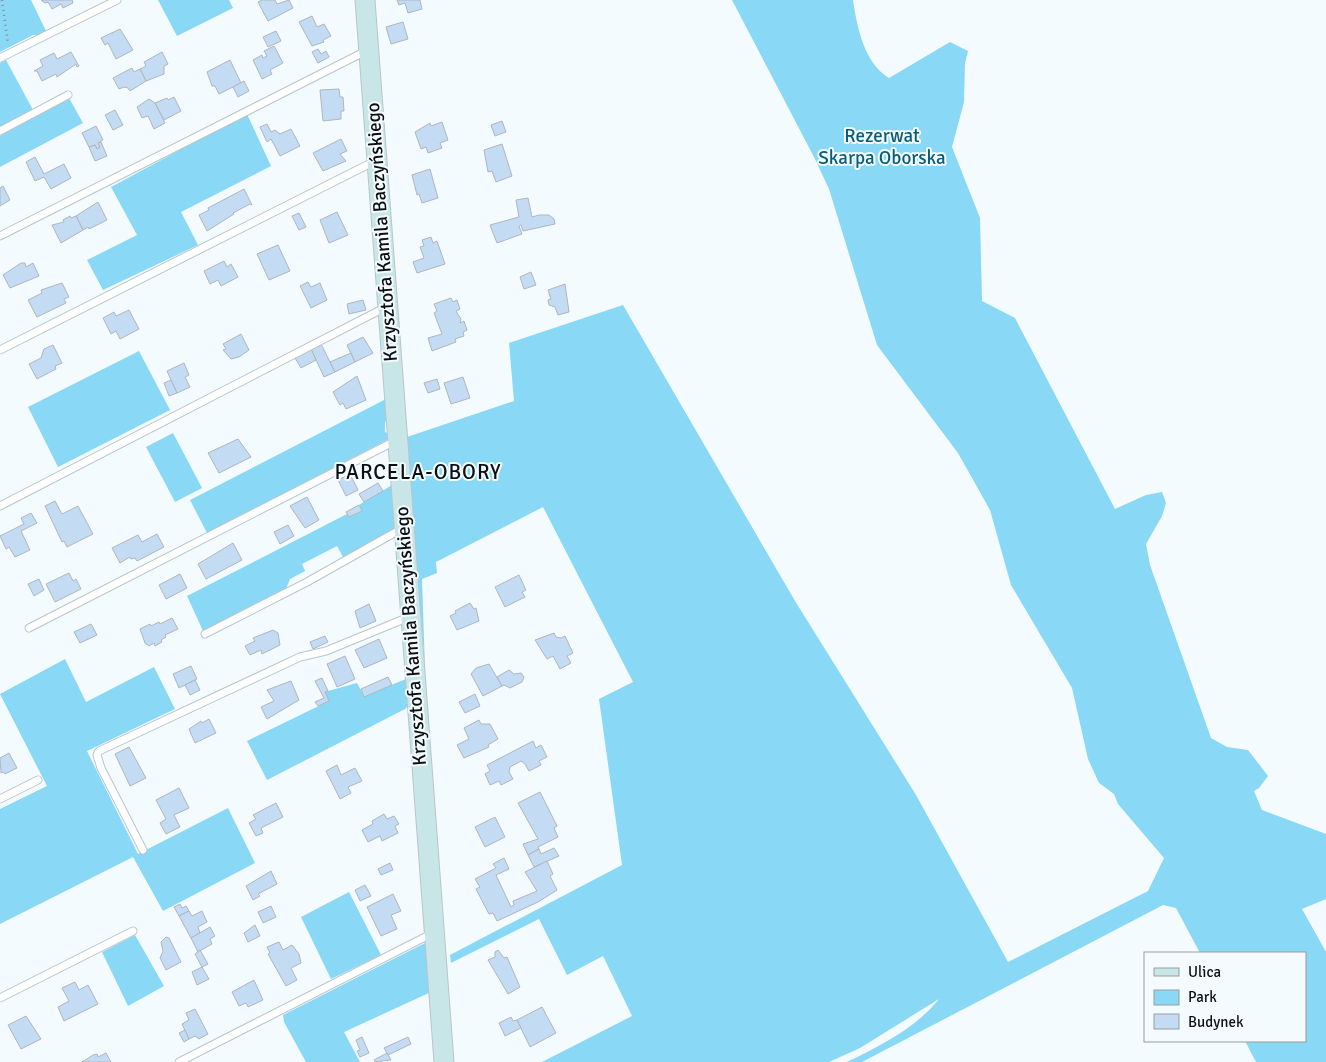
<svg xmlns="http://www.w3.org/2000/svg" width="1326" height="1062" font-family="Signika,sans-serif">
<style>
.green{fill:#88d8f6}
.building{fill:#c3dcf4;stroke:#aeb6be}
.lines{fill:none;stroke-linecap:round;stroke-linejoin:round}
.lane-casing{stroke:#b9c5ca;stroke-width:9}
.secondary-casing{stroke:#b9c5ca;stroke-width:21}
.path{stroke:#898f92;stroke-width:2.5;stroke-dasharray:1 4;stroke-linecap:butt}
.lane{stroke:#fff;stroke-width:7}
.secondary{stroke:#c8e6e8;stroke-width:19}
.labels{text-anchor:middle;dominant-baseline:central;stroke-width:4;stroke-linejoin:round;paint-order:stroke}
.park-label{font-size:19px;fill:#085d76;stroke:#f4fbff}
.street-label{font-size:19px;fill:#0b0f11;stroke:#f4fbff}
.quarter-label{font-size:21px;letter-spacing:1px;fill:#0b0f11;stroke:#f4fbff}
</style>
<rect width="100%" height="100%" fill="#f4fbff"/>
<g class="green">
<polygon points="0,0 31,0 46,31 40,35 33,35 0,52"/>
<polygon points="158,0 229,0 233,8 177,36"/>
<path d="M732,0H853C857,27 864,63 889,78L950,42L968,51L965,63L964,102L952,147L980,218L982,301L1015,318L1115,509L1146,495L1162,492L1166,503L1162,516L1146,544L1150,565L1211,738L1227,747L1248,750L1268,776L1259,788L1254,791L1262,810L1326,834V899L1302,909L1326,952V1062H1256L1245,1041H1305V953H1200L1176,908L1163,905L862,1062H847C880,1046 916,1028 939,999L860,1048L829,1062H542L632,1016L603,956L567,975L539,919L451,963L450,955L622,865L599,699L633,682L543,507L436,562L437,573L422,579L425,669L407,437L514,401L509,343L623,305L795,601L916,795L1008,962L1148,891L1164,858L1118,804L1114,794L1099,783L1088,759L1072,688L1011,585L990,510L958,453L877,345L829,189L815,159Z"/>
<polygon points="6,60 33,110 0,127 0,63"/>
<polygon points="69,98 83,123 0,167 0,136"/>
<polygon points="247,114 271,166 181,212 198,245 103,290 87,260 137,235 111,187"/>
<polygon points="139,351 170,410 58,467 28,407"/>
<polygon points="386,399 388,419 385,422 385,432 389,434 389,439 207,533 190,500"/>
<polygon points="173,433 202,488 175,502 146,447"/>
<polygon points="392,485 395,529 343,557 337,546 302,564 305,571 290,579 286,589 203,631 187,596 347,514 349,517 362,511 359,505"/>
<polygon points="65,659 86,702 154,667 175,709 87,751 138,854 228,808 255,863 163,911 133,857 0,924 0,809 47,786 0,694"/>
<polygon points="406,679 408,706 405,709 267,780 247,741 329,701 325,692 328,691 357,683 364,696"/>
<polygon points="349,892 381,955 331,979 301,917"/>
<polygon points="135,935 164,986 128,1006 102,952"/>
<polygon points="427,942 431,992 344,1032 360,1062 306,1062 284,1022 283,1015"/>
</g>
<g class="building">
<polygon points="41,0 72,0 73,3 63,8 61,4 52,9 48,2 45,3"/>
<polygon points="262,0 275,0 277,4 289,0 293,8 268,21 258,2"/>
<polygon points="397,0 420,0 422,9 408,13 405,3 399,5"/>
<polygon points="312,16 317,27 324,24 331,36 323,40 324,42 312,46 299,22"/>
<polygon points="403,22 408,39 391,44 386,27"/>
<polygon points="120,29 133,50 116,59 108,43 105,45 101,38"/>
<polygon points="276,31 281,41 268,47 263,37"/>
<polygon points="274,46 283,63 270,70 272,74 262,79 253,60 262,55 263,58 267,56 264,51"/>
<polygon points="318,49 321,54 326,51 329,57 318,63 312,52"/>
<polygon points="71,52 79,66 77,67 76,64 57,77 56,74 42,81 37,71 34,71 43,66 40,60 54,53 57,59"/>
<polygon points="162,52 168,64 164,66 164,74 146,81 140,69 146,66 144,62"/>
<polygon points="230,60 241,83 219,94 215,86 212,86 207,72"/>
<polygon points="132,68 134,72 140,69 146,81 130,91 128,88 124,87 119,89 113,78"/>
<polygon points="244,81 249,91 238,97 233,87"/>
<polygon points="339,89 340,97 343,97 344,111 341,111 341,119 323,121 320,90"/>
<polygon points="174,97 181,111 164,120 155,103 167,98 168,100"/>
<polygon points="149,99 155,103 165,123 154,129 148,116 142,118 137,107"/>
<polygon points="115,110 123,125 113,130 105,115"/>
<polygon points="502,121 506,132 495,136 491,125"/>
<polygon points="442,122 448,140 440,143 442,148 428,153 426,147 421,149 415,132 430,123 431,126"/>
<polygon points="267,124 271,132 275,130 280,134 291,129 300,146 280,156 271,139 267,142 260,127"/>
<polygon points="96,126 103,140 98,143 100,147 97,149 95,145 89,147 82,133"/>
<polygon points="341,139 347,151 340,154 346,161 323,171 313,153"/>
<polygon points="101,142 107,156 95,161 89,147 95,145 97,149 100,147 98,143"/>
<polygon points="502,144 512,176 496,182 492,171 488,172 484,150"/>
<polygon points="35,157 44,174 64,164 71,178 51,189 44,177 35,181 26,162"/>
<polygon points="430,169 438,198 422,203 419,194 417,195 412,175"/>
<polygon points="3,186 10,200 0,206 0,188"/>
<polygon points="244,189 252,205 250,204 233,213 234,214 207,231 199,215 209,210 208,208"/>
<polygon points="528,198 532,217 539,215 549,215 554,219 555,224 523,231 521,225 519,226 522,234 497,243 490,225 519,217 516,200"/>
<polygon points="98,202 107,220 89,229 88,227 83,230 76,216"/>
<polygon points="337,212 348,235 329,243 320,220"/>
<polygon points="299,213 306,227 299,230 292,216"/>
<polygon points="70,216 71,218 76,216 83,230 61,243 52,225 64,222 63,220"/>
<polygon points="431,237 433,243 437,241 445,264 417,273 413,262 424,258 420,247 424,246 422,240"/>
<polygon points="278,245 290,271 269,280 257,254"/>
<polygon points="224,261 227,267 231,264 238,277 221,286 218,280 210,284 204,271"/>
<polygon points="21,263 25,263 26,267 33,263 39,276 10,288 3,275"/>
<polygon points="531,272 536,285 524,289 520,277"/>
<polygon points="308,282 311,287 320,283 327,300 311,308 300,286"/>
<polygon points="62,283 69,297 64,299 66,303 37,317 28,300 42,293 41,290"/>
<polygon points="565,284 569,312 558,315 555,307 549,305 548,300 551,299 548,290"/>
<polygon points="451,298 453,302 457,300 460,309 456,311 461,319 460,323 464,321 467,330 463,332 464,336 455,339 456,342 432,351 428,338 442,334 434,313 437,311 434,304"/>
<polygon points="363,300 366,310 349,314 347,304"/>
<polygon points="129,310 139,329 120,339 116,331 111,334 103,318 114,312 116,316"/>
<polygon points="241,334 249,350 239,357 231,359 223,350 226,349 223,344"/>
<polygon points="363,337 373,353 355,362 347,345"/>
<polygon points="321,344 335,372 324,377 311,349"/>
<polygon points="53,345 62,363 55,366 56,369 37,379 29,364 41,358 44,349"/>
<polygon points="311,349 316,360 301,368 295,358"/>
<polygon points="351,353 355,362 335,372 330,362"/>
<polygon points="184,363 189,375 185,377 190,387 177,393 167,371"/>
<polygon points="357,376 366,400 346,409 343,403 340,405 333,392"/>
<polygon points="463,377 470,398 451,404 444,383"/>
<polygon points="437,379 440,389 428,393 424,383"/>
<polygon points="171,380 177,393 169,396 164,383"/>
<polygon points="238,439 251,457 219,473 208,453"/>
<polygon points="350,474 358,490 346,496 338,480"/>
<polygon points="378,483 383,491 364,502 359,494"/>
<polygon points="307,497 319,520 305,528 290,506"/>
<polygon points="55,501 62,514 78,506 93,534 67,547 64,541 62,542 45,506"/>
<polygon points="359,505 362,511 349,517 346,512"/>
<polygon points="31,513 37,523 21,531 30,550 15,557 9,547 6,549 0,536 24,524 21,518"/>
<polygon points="288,525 294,536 280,544 274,532"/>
<polygon points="157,534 164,547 137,561 135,558 131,559 130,557 120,563 112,548 138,535 142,542"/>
<polygon points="233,543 242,560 206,579 198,564"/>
<polygon points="69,573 73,581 76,579 81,589 55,602 46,584"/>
<polygon points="180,574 187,588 166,599 159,585"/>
<polygon points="519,575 526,590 522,592 525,597 505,607 495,587"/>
<polygon points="39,579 44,590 34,596 28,584"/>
<polygon points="470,603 474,609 476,608 479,621 457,630 450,616 456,613 455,611"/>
<polygon points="369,604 376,621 360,628 355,611"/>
<polygon points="172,618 178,629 165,635 166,637 161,640 162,642 155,646 154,643 149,646 145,643 140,629 150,624 151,626 159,622 160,624"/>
<polygon points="91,624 97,635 80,643 74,632"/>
<polygon points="273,630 278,633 280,645 262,654 261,650 250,655 245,646 255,641 253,638"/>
<polygon points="554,633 556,637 561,638 565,636 573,653 567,656 571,663 560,669 553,656 547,659 535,640"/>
<polygon points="325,636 328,642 313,649 310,642"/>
<polygon points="379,639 387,658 364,668 355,650"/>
<polygon points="345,656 355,679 337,687 327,664"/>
<polygon points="489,664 502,686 483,696 471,674 476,668"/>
<polygon points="191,666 197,679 179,688 173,674"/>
<polygon points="509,670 514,674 521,673 524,677 522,682 510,688 504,685 502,686 497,677"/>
<polygon points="388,677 392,685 364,697 361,689"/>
<polygon points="322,678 328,691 325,692 329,701 318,706 315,702 324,698 315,681"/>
<polygon points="195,680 200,690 190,695 185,685"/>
<polygon points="291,681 299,700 267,719 261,707 274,701 267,690"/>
<polygon points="475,694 480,706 465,713 459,702"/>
<polygon points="209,719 216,733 195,743 189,729 201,721 202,723"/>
<polygon points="479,720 481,724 490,724 498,739 488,745 489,747 464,758 457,745 469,739 464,728"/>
<polygon points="533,741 536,748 541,745 547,757 539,761 541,765 529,771 525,764 521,761 510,767 509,772 513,779 501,785 499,781 490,785 485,774 490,771 487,765"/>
<polygon points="129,747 146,778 130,786 115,754"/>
<polygon points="9,753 17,768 5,774 3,772 1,773 0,758"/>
<polygon points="337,765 341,775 355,768 362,781 348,787 351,793 340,799 326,771"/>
<polygon points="179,788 189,808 174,815 180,827 166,834 160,823 166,819 156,800"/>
<polygon points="540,792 557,826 554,828 558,837 538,847 539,849 528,855 523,844 538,839 518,803"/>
<polygon points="276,803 283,817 261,828 263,833 256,836 249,823 256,819 253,815"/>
<polygon points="384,814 387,819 394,816 399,824 395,826 398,833 382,841 380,836 368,842 362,830 373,824 372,821"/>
<polygon points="495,817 505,837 485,847 475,827"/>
<polygon points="554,848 559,856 534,867 528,855 539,849 541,854"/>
<polygon points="504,858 509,869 496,875 511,907 514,905 513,901 537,891 525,872 547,861 553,874 550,876 557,890 538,902 497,921 493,913 489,914 476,889 480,887 475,879 496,868 493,864"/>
<polygon points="390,863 393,870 381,875 378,869"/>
<polygon points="271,871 277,884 258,894 260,896 253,900 246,886"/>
<polygon points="365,885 371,896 360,901 355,890"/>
<polygon points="393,894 401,911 391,915 397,929 381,936 367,907"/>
<polygon points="180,904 182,908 186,906 189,911 179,916 174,907"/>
<polygon points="271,906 276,917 263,923 258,912"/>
<polygon points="189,911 192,916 202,911 207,922 198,927 200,933 191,938 179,916"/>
<polygon points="255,925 260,936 248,942 244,933"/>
<polygon points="210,927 215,936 210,939 212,944 198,952 191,938"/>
<polygon points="166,937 169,938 181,962 166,970 160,958 163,951 161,942"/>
<polygon points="279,942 283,950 292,945 299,954 301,963 291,968 297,980 286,986 268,954 270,953 267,947"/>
<polygon points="200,950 208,964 202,967 195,954"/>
<polygon points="498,950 504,958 507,957 520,987 508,994 488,960 495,957 495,952"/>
<polygon points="202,967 209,979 197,985 192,972"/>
<polygon points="254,980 263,1000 248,1007 246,1003 239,1006 232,992"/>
<polygon points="75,982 79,990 88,985 98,1004 64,1021 58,1007 69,1001 62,988"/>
<polygon points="542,1007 556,1033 530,1047 517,1020"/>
<polygon points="195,1009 208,1034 199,1039 195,1036 189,1039 182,1024 189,1020 186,1013"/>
<polygon points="26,1016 41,1039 21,1049 8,1025"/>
<polygon points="511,1017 513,1021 517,1020 521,1028 505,1036 499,1023"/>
<polygon points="185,1030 189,1039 184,1042 179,1033"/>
<polygon points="362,1037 369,1053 360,1057 357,1051 360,1050 356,1040"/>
<polygon points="408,1037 411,1044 388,1055 384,1048"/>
<polygon points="106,1053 111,1062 82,1062 93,1055 97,1054 98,1057"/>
<polygon points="387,1053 391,1060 375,1062 374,1060"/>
</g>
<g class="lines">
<g class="lane-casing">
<g id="lane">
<polyline points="0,58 117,0"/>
<polyline points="0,131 68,95"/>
<polyline points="0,236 366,51"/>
<polyline points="0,350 375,161"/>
<polyline points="0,506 386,307"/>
<polyline points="29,628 397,440"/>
<polyline points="205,634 307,582 403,528"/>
<polyline points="0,799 38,780"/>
<polyline points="143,850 101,768 97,755 99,751 300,657 326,651 409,617"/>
<polyline points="0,998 133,931"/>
<polyline points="179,1062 433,933"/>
</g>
</g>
<g class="secondary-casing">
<polyline id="secondary" points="365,0 444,1062"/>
</g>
<polyline class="path" points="2,0 8,44"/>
<use href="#lane" class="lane"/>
<use href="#secondary" class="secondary"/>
</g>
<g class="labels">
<g class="park-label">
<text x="882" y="136">Rezerwat<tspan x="882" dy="22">Skarpa Oborska</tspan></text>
</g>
<g class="street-label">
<text transform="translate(382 232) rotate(-94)">Krzysztofa Kamila Baczyńskiego</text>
<text transform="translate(411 636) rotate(-94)">Krzysztofa Kamila Baczyńskiego</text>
</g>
<g class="quarter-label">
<text x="418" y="472">PARCELA-OBORY</text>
</g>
</g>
<rect x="1144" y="952" width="162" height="90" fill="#f4fbff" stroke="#979da0"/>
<rect x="1154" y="968" width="25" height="8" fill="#c8e6e8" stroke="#979da0"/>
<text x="1188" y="977" font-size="15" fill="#0b0f11">Ulica</text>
<rect x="1154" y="990" width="25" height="15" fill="#88d8f6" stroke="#979da0"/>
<text x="1188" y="1002" font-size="15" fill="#0b0f11">Park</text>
<rect x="1154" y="1014" width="25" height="15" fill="#c3dcf4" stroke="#979da0"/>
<text x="1188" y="1027" font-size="15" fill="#0b0f11">Budynek</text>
</svg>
